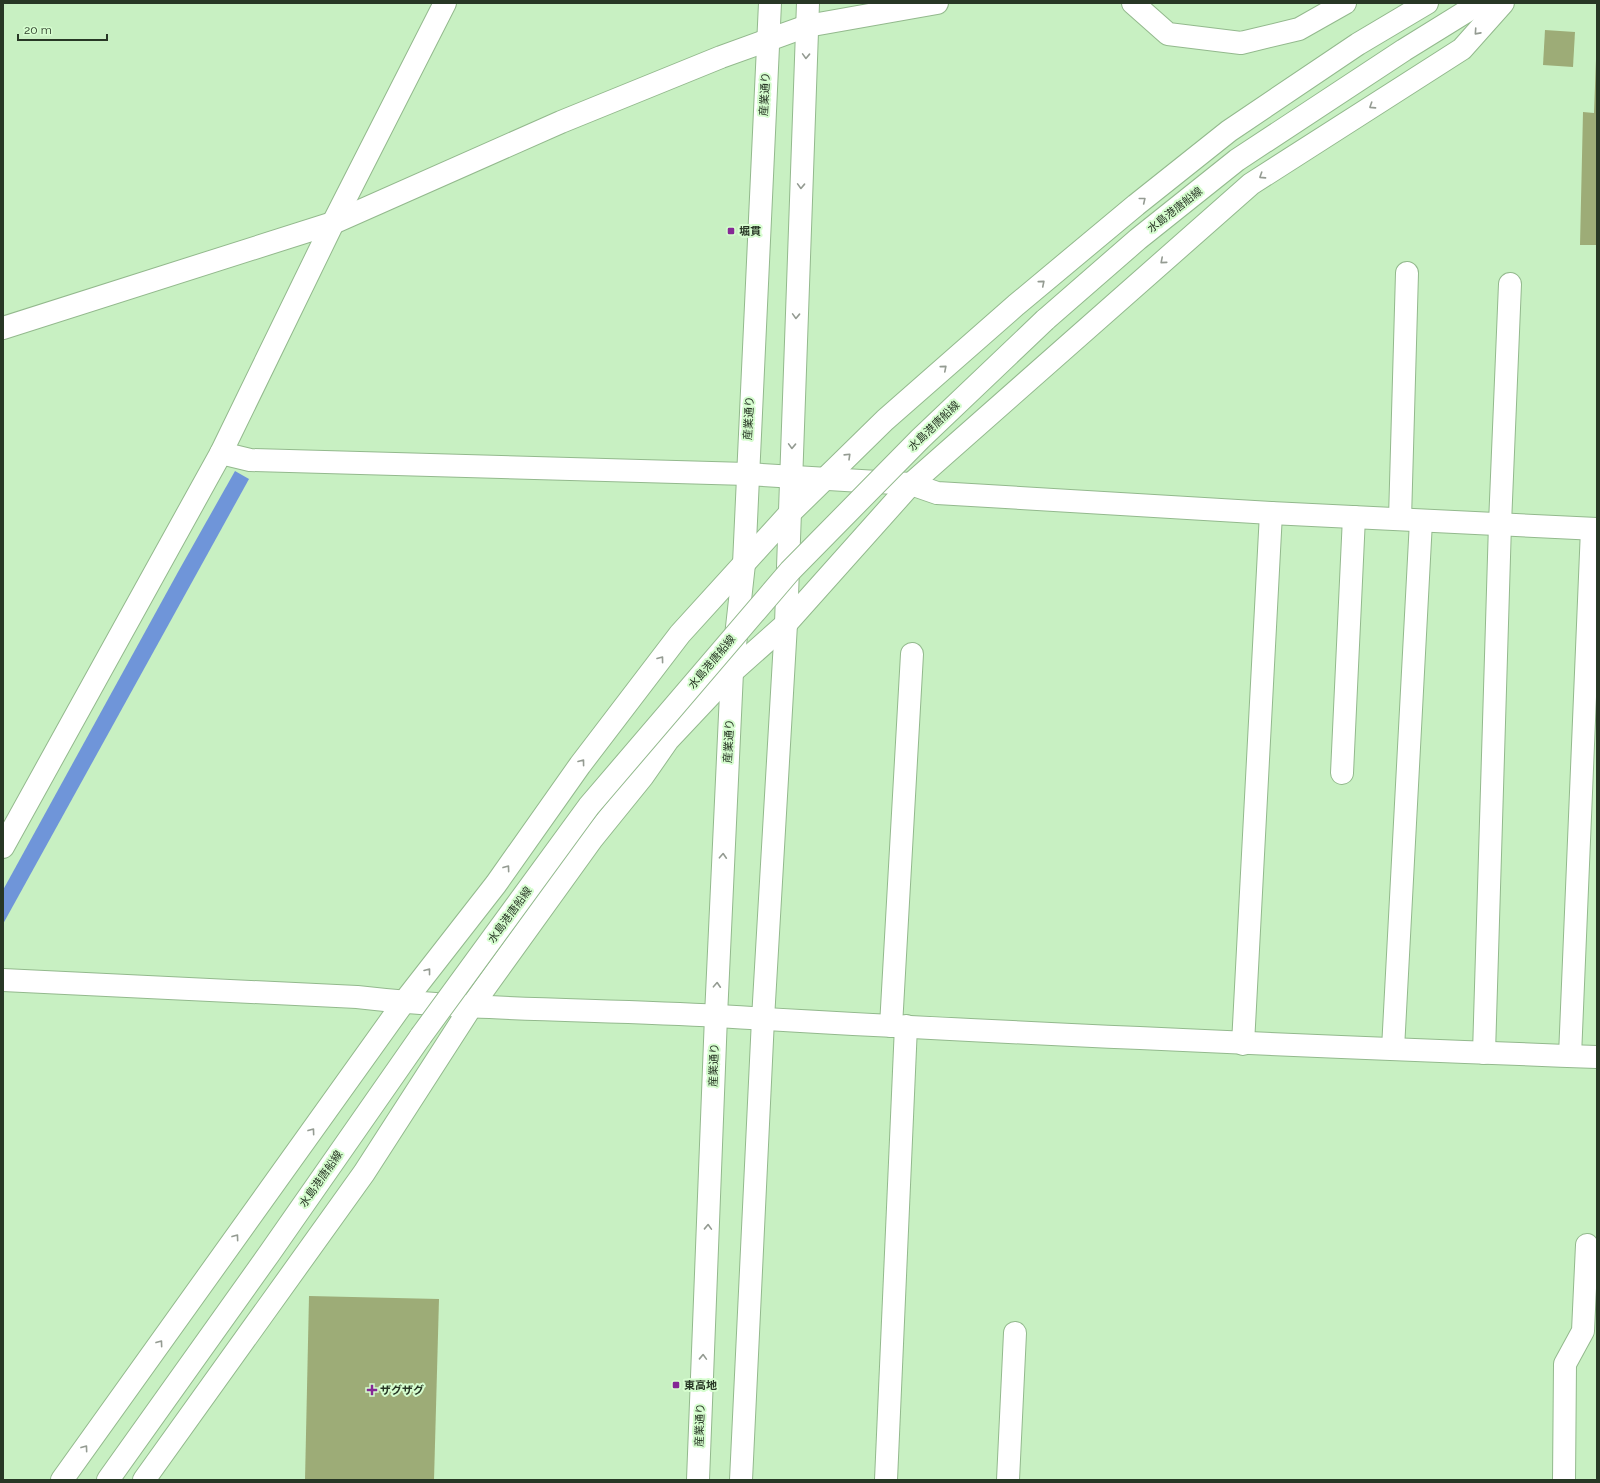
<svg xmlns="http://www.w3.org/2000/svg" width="1600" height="1483" font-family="Raleway,'Noto Sans JP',sans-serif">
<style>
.water{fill:#6f95d9}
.building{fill:#9dac77}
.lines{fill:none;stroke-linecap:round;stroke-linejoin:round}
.street-casing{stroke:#93b98d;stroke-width:24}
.secondary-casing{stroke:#93b98d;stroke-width:24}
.street{stroke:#fff;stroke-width:22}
.secondary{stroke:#fff;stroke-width:22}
.secondary-bridge-casing{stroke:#93b98d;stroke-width:24;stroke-linecap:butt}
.secondary-bridge{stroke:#fff;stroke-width:22}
.oneway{stroke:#949b92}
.poi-dot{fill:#852995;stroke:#d6fdcf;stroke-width:1.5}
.labels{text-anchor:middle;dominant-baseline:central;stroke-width:4;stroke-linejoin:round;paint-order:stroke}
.street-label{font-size:11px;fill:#283725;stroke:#d6fdcf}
.poi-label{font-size:11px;font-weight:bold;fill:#283725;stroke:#d6fdcf;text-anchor:start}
</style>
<rect width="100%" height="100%" fill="#c8f0c2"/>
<polygon class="water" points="235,471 249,479 3,924 3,890 178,572"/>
<g class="building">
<polygon points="1545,30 1575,32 1573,67 1543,65"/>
<polygon points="1596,59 1597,59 1597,245 1580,245 1583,112 1594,113"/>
<polygon points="309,1296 439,1299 434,1480 305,1480"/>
</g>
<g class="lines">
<g class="street-casing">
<g id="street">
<polyline points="1133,3 1168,34 1241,43 1299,29 1345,3"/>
<polyline points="3,328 333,223 561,122 721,57 807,26 937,3"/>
<polyline points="221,453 250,460 747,474 911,484 937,493 1271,513 1597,529"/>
<polyline points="1400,519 1407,273"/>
<polyline points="1342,773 1354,517"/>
<polyline points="3,847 221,453 333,223 445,3"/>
<path d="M3,980L357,997C477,1011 597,1009 718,1016C1011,1034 1304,1046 1597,1057"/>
<polyline points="891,1026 912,654"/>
<polyline points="1243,1044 1271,513"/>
<polyline points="1393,1049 1421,521"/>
<polyline points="1484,1053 1500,524 1510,284"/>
<polyline points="1570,1056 1592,529"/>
<polyline points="62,1480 404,1002 496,884 580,765 680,634 790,513 885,420 1016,305 1136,205 1229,131 1358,44 1427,3"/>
<polyline points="144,1480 364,1173 471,1007 592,839 643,776 668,740 732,672 786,624 911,484 1251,184 1462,49 1503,3"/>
<polyline points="886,1480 906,1026"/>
<polyline points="1008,1480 1015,1333"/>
<polyline points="1564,1480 1565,1364 1583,1331 1587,1245"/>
</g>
</g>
<g class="secondary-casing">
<g id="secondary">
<polyline points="1045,320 1138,239 1237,160 1404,50 1480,3"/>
<polyline points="108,1480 269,1254 421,1036"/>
<polyline points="698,1480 716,1016 732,672 744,564 770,3"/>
<polyline points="741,1480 763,1019 786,624 808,3"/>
</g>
</g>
<use href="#street" class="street"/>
<use href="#secondary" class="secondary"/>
<g class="secondary-bridge-casing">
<polyline id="secondary-bridge" points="421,1036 589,806 790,571 920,439 1045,320"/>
</g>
<use href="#secondary-bridge" class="secondary-bridge"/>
</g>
<defs><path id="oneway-chevron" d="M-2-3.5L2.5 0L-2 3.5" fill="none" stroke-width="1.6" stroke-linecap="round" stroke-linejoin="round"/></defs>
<g class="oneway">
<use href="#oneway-chevron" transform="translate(1477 32) rotate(132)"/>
<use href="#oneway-chevron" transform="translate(806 56) rotate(92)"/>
<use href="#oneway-chevron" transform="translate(1372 106) rotate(147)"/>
<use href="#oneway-chevron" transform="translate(1262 176) rotate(147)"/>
<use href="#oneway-chevron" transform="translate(801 186) rotate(92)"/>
<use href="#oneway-chevron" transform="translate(1143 200) rotate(-39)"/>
<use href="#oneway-chevron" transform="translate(1163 261) rotate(139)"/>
<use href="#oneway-chevron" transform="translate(1042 283) rotate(-40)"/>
<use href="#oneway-chevron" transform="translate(796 316) rotate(92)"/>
<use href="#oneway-chevron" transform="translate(944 368) rotate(-41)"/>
<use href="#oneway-chevron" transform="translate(792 446) rotate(92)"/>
<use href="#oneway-chevron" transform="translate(848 456) rotate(-44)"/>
<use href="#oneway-chevron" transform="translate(661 659) rotate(-53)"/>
<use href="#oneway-chevron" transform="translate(582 762) rotate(-53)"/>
<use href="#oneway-chevron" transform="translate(723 856) rotate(-87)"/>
<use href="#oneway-chevron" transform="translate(507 868) rotate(-54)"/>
<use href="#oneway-chevron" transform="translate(428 971) rotate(-52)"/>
<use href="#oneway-chevron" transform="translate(717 985) rotate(-87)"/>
<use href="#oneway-chevron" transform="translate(312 1131) rotate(-54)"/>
<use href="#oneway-chevron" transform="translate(708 1227) rotate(-88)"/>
<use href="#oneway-chevron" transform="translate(236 1237) rotate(-54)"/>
<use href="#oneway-chevron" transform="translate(160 1343) rotate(-54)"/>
<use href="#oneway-chevron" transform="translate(703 1357) rotate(-88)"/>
<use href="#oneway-chevron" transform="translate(85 1448) rotate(-54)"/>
</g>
<g class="poi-dot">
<rect x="727" y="227" width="8" height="8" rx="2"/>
<rect x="672" y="1381" width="8" height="8" rx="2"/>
<path d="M370 1384h4v4h4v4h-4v4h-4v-4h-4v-4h4z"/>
</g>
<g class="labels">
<g class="street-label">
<text transform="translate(765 94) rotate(-87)">産業通り</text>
<text transform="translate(1175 210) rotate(-38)">水島港唐船線</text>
<text transform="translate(749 418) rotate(-87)">産業通り</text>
<text transform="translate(934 426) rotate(-44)">水島港唐船線</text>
<text transform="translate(712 662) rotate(-50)">水島港唐船線</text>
<text transform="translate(729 741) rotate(-87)">産業通り</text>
<text transform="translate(510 915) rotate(-54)">水島港唐船線</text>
<text transform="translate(714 1065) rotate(-88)">産業通り</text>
<text transform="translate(321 1179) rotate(-55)">水島港唐船線</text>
<text transform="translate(700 1425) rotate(-88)">産業通り</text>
</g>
<g class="poi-label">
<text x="739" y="231">堀貫</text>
<text x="684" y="1385">東高地</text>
<text x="380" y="1390">ザグザグ</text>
</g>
</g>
<rect width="1600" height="1483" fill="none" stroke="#283725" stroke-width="8"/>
<path d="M18 34v6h89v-6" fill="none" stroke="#283725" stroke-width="2"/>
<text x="24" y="34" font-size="12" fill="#283725" stroke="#d6fdcf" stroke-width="3" paint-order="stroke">20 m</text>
</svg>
